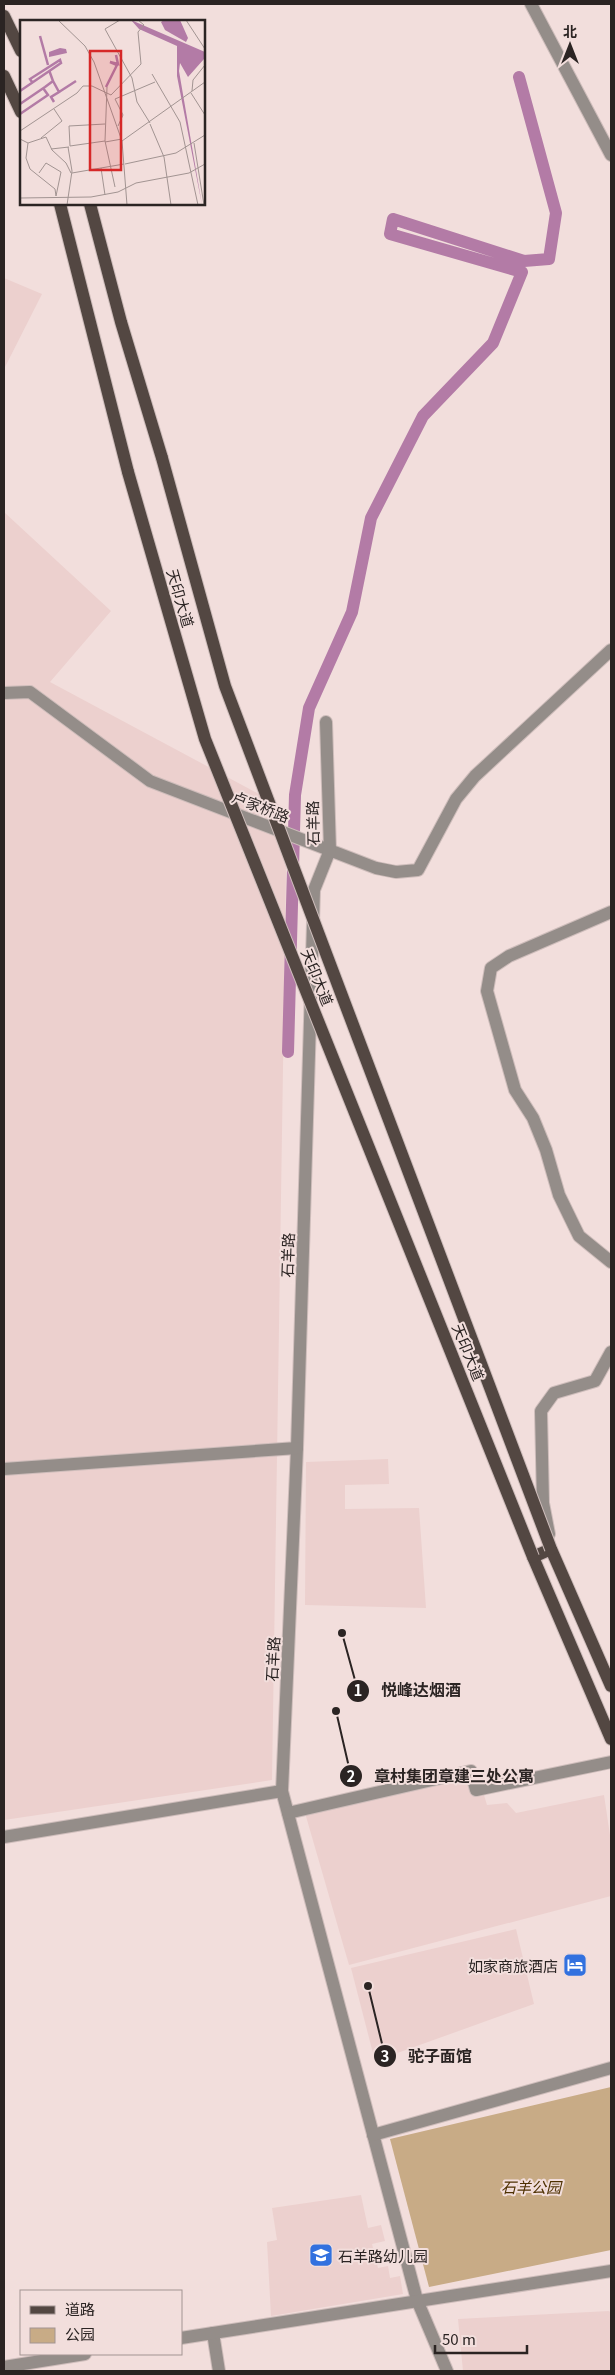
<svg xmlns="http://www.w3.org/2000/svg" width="615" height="2375" font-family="Georgia,'Noto Sans SC',serif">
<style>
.built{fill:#ecd0ce}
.green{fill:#c8ab86}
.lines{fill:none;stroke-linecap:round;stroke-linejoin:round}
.canal{stroke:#b37ba6;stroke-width:12}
.minor-casing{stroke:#cebdbb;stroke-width:14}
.tertiary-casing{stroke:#cebdbb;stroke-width:14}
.primary-casing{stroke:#cebdbb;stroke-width:14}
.minor{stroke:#948d89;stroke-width:12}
.tertiary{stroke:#948d89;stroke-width:12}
.primary{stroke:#534742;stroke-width:12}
.primary-bridge-casing{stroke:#cebdbb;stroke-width:14;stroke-linecap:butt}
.primary-bridge{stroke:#534742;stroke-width:12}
.labels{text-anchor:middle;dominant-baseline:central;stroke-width:4;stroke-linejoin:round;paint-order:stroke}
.street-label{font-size:15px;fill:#2b2423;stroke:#f2dedc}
.poi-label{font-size:15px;fill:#2b2423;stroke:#f2dedc;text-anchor:end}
.park-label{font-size:15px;font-style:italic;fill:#4d3000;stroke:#f2dedc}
.inset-river{fill:none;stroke:#b37ba6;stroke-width:2.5}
.inset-road{fill:none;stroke:#a29492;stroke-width:1}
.view{fill:#d62828;fill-opacity:0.15;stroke:#d62828;stroke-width:2.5}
.inset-edge{fill:none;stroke:#2b2423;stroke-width:2.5}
.leader{fill:none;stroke:#2b2423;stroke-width:2}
.callout-dot{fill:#2b2423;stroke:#f2dedc;stroke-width:2}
.mark-label{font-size:15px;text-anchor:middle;font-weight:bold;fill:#fff}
.callout-label{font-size:16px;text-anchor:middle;font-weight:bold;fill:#2b2423;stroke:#f2dedc;stroke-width:4;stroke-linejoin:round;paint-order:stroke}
</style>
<rect width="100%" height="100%" fill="#f2dedc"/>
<g class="built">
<polygon points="4,278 42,294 4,369"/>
<polygon points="4,512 111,611 50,682 287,809 272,1780 4,1820"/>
<polygon points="388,1459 389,1484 345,1485 345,1509 419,1508 426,1608 305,1605 306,1462"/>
<polygon points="475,1765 487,1805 507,1803 516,1813 604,1795 611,1842 611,1896 349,1965 303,1806"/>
<polygon points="516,1929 534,2004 375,2061 351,1968"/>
<polygon points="361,2195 368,2228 381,2225 385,2241 372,2244 378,2268 388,2266 390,2278 400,2276 403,2294 271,2316 267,2242 277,2240 272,2208"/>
<polygon points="609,2311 611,2313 611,2371 463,2371 458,2319"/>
</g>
<polygon class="green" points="611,2087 611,2250 429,2287 390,2139"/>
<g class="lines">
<polyline class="canal" points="288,1052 295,795 309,708 352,612 371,518 423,416 493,343 522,272 390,234 393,219 524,261 549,259 556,213 519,77"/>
<g class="minor-casing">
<g id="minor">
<polyline points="4,693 30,692 150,781 376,868 396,872 418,870 456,799 475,776 611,650"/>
<polyline points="326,722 330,850 314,890 297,1448 282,1791 417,2300 447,2371"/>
<polyline points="611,912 509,956 491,968 487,991 515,1090 533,1118 546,1150 559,1195 579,1236 611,1262"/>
<polyline points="4,1469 297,1448"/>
<polyline points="549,1534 543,1503 541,1411 554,1393 595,1381 611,1352"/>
<polyline points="288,1813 471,1771 476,1790 611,1762"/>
<polyline points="4,1837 282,1791"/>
<polyline points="373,2135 611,2068"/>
<polyline points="213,2333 219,2371"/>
</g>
</g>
<g class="tertiary-casing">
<g id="tertiary">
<polyline points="531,4 611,155"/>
<polyline points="181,2338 611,2271"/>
<polyline points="4,2367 85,2354"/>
</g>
</g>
<g class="primary-casing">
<g id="primary">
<polyline points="4,16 21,51"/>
<polyline points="4,76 21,112"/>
<polyline points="60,204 128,472"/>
<polyline points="90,204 121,322 162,458"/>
<polyline points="611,1686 551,1549 533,1557 611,1739"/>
</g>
</g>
<use href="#minor" class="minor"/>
<use href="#tertiary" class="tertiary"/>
<use href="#primary" class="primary"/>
<g class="primary-bridge-casing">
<g id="primary-bridge">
<polyline points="162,458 225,686 551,1549"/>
<polyline points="128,472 205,739 533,1557"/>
</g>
</g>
<use href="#primary-bridge" class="primary-bridge"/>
</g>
<defs>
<g id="hotel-square" transform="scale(1.25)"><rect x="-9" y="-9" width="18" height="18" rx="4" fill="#3271df" stroke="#f2dedc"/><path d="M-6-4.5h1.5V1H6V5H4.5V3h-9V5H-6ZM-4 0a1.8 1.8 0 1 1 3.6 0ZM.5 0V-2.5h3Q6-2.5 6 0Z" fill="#fff"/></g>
<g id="school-square" transform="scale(1.25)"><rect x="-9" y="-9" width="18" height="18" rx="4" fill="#3271df" stroke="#f2dedc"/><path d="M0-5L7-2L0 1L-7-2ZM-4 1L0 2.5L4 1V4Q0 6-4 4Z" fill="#fff"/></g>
</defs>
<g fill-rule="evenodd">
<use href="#hotel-square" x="575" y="1965"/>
<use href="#school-square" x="321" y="2255"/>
</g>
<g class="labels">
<g class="street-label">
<text transform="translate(181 598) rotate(74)">天印大道</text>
<text transform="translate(261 806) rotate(21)">卢家桥路</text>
<text transform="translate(312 823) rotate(-91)">石羊路</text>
<text transform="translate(318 977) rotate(68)">天印大道</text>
<text transform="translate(287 1255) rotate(-88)">石羊路</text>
<text transform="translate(469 1352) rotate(68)">天印大道</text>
<text transform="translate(272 1659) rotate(-87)">石羊路</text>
</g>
<g class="poi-label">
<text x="558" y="1965">如家商旅酒店</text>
<text x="338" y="2255" text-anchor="start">石羊路幼儿园</text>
</g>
<g class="park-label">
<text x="531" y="2186">石羊公园</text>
</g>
</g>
<g transform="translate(20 20)">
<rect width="185" height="185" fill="#f2dedc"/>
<path d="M111,0L185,32L184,39L168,57L160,43L159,51L182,185L157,56V26L119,9ZM144,0H160L168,18L166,22L145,10L141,2ZM40,28L46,29L47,33L29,37V32Z" fill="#b37ba6"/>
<path class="inset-river" d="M20,16L28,45M33,61L39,72L31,77L34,82M25,67L33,61L29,50M86,67L97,45L90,42L98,44L96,35M0,71L41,43L40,40L10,59L12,62M39,72L56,61M0,84L25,67M0,94L28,75L23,68"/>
<path class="inset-road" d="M38,0L65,26L74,42L102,121L107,185M100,0L85,9L112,58L117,82L130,103M166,0L185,29M132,54L160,102L178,185M87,67L85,121L95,167M172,71L173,60L185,45M171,73L185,95M130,104L144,137L151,185M98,106L103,95L95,79L135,62M0,111L57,73L63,66H72L91,75L121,44L118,12L124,5L118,0M21,118L42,101L34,89M0,119L8,123L26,117L32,130L46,143L51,153M85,121L50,126L49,106L85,104M102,121L185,62M85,122L102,119M8,123L6,138L10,149L35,169L36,176L41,152L26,143L19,153M174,123L184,185M31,129L49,127M105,144L156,133L185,115M81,148L85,175M52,153L104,144M0,178L71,177L98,172L116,163L169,153L185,144M47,185L52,151L48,127"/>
<path class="view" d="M70,31H101V150H70Z"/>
<rect width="185" height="185" class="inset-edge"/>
</g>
<path class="leader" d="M342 1633L358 1691M336 1711L351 1776M368 1986L385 2056"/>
<g class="callout-dot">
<circle cx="342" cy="1633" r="5"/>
<circle cx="336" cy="1711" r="5"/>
<circle cx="368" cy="1986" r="5"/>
<circle cx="358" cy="1691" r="12"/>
<circle cx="351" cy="1776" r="12"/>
<circle cx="385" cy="2056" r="12"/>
</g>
<g class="mark-label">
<text x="358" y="1696">1</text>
<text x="351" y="1782">2</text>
<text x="385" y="2062">3</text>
</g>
<g class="callout-label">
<text x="421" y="1696">悦峰达烟酒</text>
<text x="454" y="1782">章村集团章建三处公寓</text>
<text x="440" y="2062">驼子面馆</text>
</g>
<rect width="615" height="2375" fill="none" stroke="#2b2423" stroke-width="10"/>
<rect x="20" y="2290" width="162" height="65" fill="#f2dedc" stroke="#a29492"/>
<rect x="30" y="2306" width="25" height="8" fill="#534742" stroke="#a29492"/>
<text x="65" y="2315" font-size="15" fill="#2b2423">道路</text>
<rect x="30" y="2328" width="25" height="15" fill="#c8ab86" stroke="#a29492"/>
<text x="65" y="2340" font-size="15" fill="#2b2423">公园</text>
<g transform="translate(570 45)" stroke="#f2dedc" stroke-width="4" paint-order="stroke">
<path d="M0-4L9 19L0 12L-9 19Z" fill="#2b2423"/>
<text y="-8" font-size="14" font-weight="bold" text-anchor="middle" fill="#2b2423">北</text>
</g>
<path d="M435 2345v8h92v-8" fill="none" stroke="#2b2423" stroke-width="2.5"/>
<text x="442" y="2345" font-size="15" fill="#2b2423" stroke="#f2dedc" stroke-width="4" paint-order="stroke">50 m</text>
</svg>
